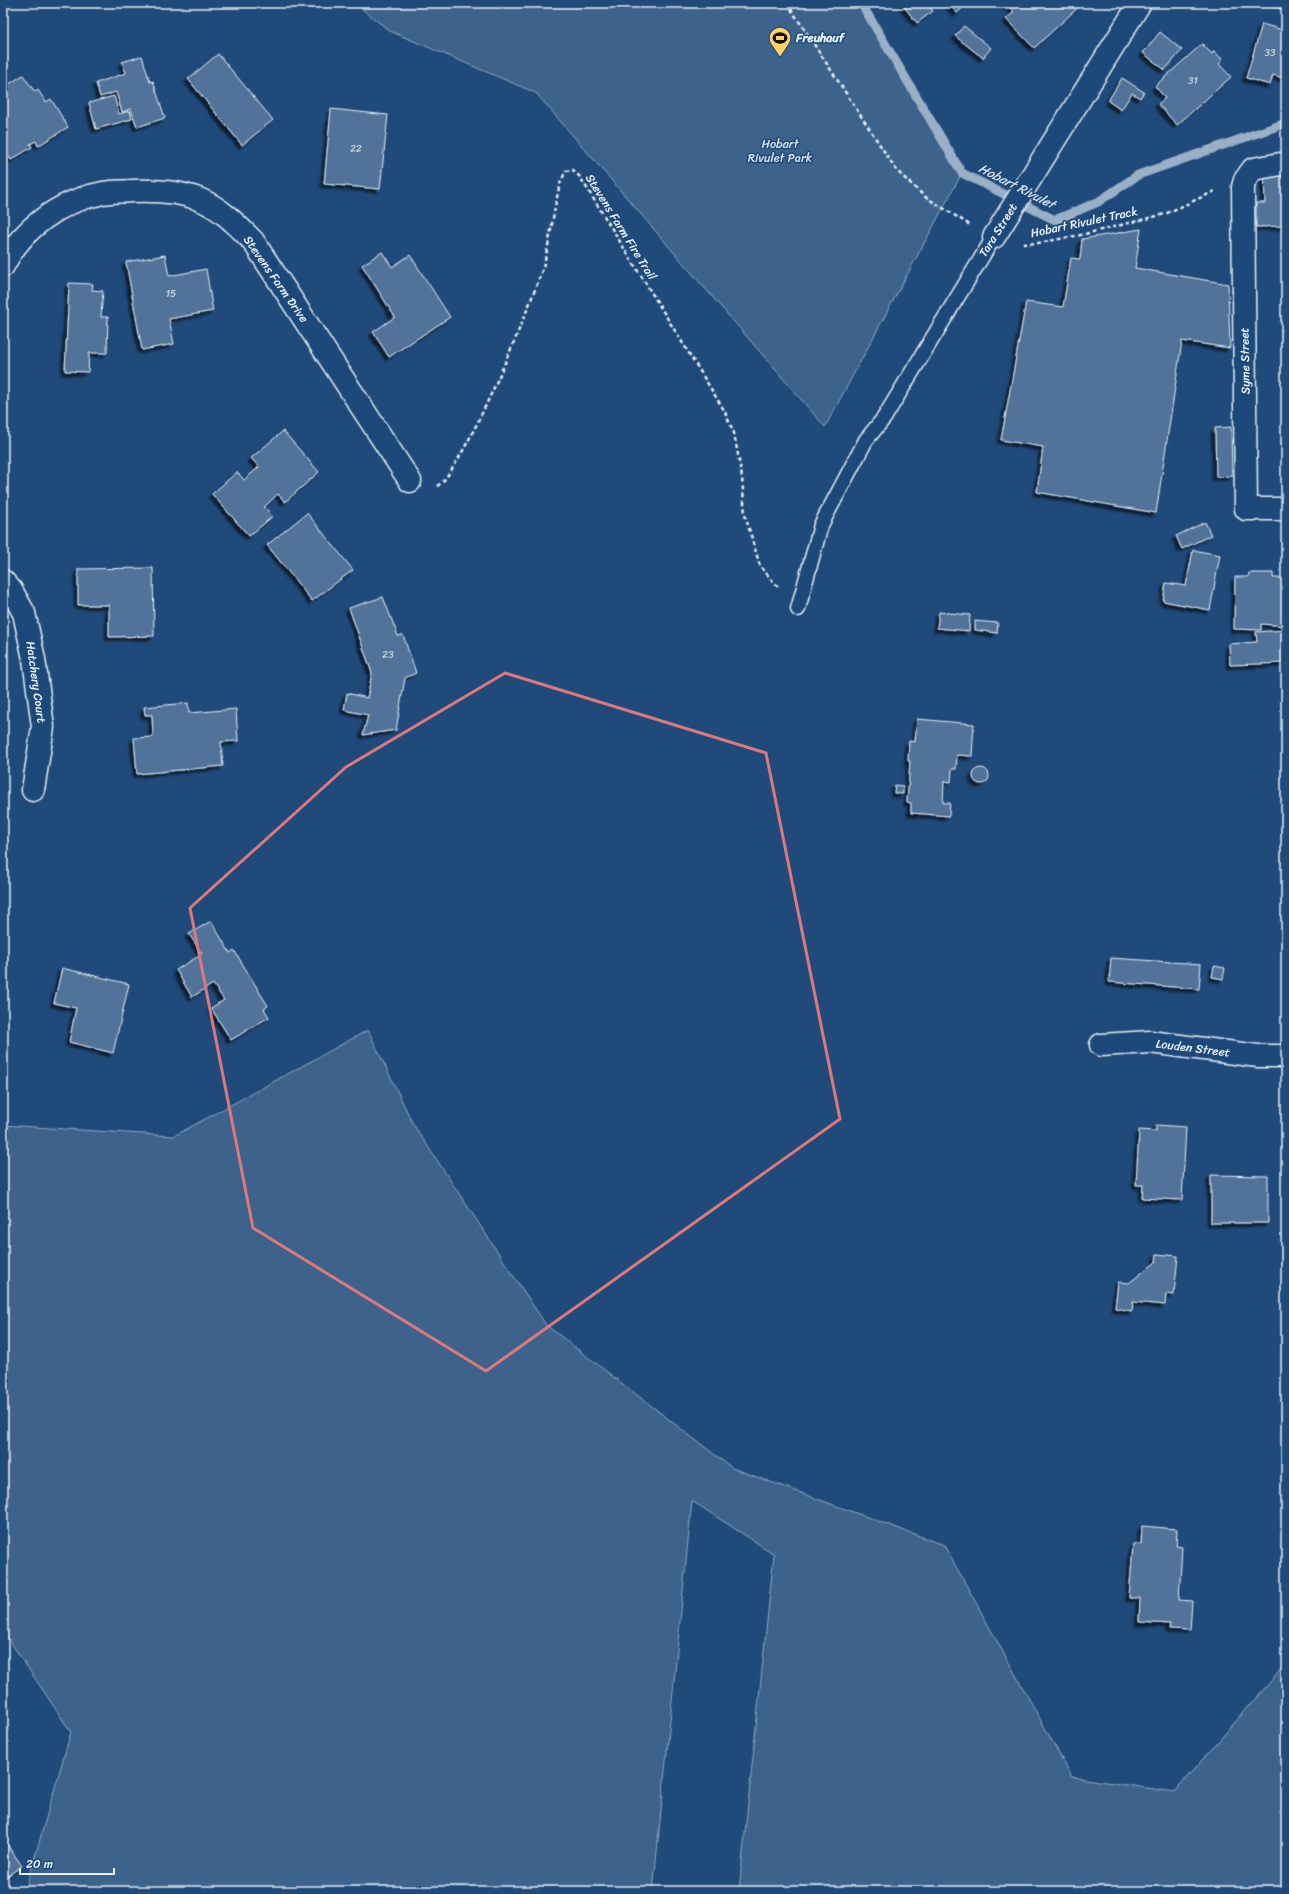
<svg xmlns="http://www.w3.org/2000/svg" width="1289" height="1894" font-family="Sriracha,sans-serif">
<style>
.green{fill:#3c628c;stroke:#92aac2}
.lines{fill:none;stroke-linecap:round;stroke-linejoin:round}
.stream{stroke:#9ab0c7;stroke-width:9}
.building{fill:#517399;stroke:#e8f1f8;filter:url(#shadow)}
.service-casing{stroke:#e8f1f8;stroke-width:17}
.minor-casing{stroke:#e8f1f8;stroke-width:25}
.path{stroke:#e8f1f8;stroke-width:2.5;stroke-dasharray:4 3;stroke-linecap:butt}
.service{stroke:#1f4a7a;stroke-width:14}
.minor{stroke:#1f4a7a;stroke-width:22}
.marked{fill:none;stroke:#dd787b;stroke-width:3;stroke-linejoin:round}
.labels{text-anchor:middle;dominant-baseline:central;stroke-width:3;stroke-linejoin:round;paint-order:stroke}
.number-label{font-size:10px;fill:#c2d2e0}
.poi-label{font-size:12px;font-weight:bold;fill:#e8f1f8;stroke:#1f4a7a;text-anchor:start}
.park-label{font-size:12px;fill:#d7e3ed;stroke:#1f4a7a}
.street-label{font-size:12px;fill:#e8f1f8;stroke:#1f4a7a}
.water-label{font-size:13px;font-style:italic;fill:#d4e1ec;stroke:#1f4a7a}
</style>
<defs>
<filter id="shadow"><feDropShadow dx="-3.5" dy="3.5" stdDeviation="1" flood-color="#0009"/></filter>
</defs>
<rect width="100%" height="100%" fill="#1f4a7a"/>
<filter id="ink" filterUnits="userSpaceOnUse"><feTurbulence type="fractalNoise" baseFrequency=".025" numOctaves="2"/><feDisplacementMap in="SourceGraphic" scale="8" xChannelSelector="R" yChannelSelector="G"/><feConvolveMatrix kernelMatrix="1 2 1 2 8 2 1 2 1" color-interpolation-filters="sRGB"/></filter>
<g filter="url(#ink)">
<g class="green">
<polygon points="354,3 861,3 962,173 825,427 536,93 390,31"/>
<polygon points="368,1030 413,1124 546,1325 732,1468 944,1545 1072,1777 1174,1792 1286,1664 1286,1891 739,1891 774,1554 692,1501 653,1891 25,1891 71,1732 3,1631 3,1125 174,1136"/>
</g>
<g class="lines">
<polyline class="stream" points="861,3 962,173 1055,220 1098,202 1138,175 1286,123"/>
</g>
<g class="building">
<polygon points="901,3 926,3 933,11 917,23"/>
<polygon points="947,3 968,3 957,13"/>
<polygon points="1006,3 1083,3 1034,48 1006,19 1014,12"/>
<polygon points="1262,24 1286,31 1286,79 1273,75 1270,85 1246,78"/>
<polygon points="964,26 991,48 983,58 955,36"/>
<polygon points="1160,32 1182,50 1165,70 1143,53"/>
<polygon points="1202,44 1212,54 1214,51 1223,60 1219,64 1231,77 1177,125 1158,104 1165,98 1155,86"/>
<polygon points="218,54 273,120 242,145 188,79"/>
<polygon points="142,56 150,82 153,81 165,118 137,127 131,109 122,112 116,92 100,97 96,83 126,73 122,62"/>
<polygon points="23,75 35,92 38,90 46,102 51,99 68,127 38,146 36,141 30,144 32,147 11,160 3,148 3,88"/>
<polygon points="1122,78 1144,92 1140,98 1132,93 1121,110 1108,101"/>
<polygon points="114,96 119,114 130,111 132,119 96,129 89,103"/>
<polygon points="331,109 388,115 380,189 324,184"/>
<polygon points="1264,173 1286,173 1286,226 1256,227 1256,203 1265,203"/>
<polygon points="1141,229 1135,268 1228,284 1230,348 1182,341 1156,513 1037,492 1043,447 1001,440 1026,302 1063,307 1071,258 1080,259 1082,239"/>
<polygon points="382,252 392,267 410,255 450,317 389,357 373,332 395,317 362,265"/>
<polygon points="165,255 169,276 206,269 213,311 169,319 174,344 142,350 126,262"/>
<polygon points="69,283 93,284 92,290 103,291 101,317 108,317 107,353 89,353 88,372 65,371"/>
<polygon points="1231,427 1232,476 1216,477 1215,428"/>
<polygon points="283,431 319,472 285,502 278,494 264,507 273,516 249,536 212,494 237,472 244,480 259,467 251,458"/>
<polygon points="307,513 353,570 312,601 267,545"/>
<polygon points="1205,522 1211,535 1182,549 1176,536"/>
<polygon points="1193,550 1220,555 1210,610 1163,601 1166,583 1186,586"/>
<polygon points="153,568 154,636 109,637 109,605 78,605 78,569"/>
<polygon points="1249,573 1273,573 1273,578 1286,578 1286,626 1261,624 1261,630 1234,629 1235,577 1248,577"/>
<polygon points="383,597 398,636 403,635 416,673 405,678 396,730 363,735 368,715 344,710 347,693 367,698 372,673 349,608"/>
<polygon points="939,612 970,615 969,631 937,628"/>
<polygon points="975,621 998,623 997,633 975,630"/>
<polygon points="1286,630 1286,663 1230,665 1229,644 1257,642 1256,632"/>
<polygon points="188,703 189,713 236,709 238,741 221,742 223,766 137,774 134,738 153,737 152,715 145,715 144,707"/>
<polygon points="917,719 974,724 972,756 957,755 956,769 952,769 951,782 944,781 943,803 950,803 949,816 911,813 911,803 907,802 910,761 908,761 909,741 915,742"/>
<circle cx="981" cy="776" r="8"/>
<polygon points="895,785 903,786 903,794 894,793"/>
<polygon points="211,921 230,953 234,950 268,1006 264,1009 269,1017 231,1040 211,1008 224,1000 213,984 192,997 176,970 202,954 189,934"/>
<polygon points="1111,958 1201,964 1199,989 1109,982"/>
<polygon points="1214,966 1225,968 1223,979 1212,977"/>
<polygon points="62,968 129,984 113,1053 69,1042 76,1008 54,1003"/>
<polygon points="1156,1125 1186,1127 1182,1200 1142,1198 1143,1185 1136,1185 1139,1130 1156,1131"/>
<polygon points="1211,1175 1268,1176 1268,1223 1211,1223"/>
<polygon points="1157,1254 1178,1256 1174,1295 1166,1294 1165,1305 1133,1302 1132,1311 1115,1308 1118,1282 1129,1283 1156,1262"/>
<polygon points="1142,1526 1177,1529 1176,1546 1182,1547 1179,1600 1192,1601 1190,1630 1169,1629 1170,1624 1139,1622 1140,1598 1129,1598 1133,1544 1141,1544"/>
<polygon points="3,1839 22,1866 3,1879"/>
</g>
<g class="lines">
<g class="service-casing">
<polyline id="service" points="798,609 821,525 866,440 884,418 994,237"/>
</g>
<g class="minor-casing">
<g id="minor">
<polyline points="1286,163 1253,169 1245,180 1243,187 1246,509 1286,509"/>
<polyline points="994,237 1140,3"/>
<path d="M3,266C21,230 58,202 99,194C109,191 121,192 132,191C156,190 179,191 201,200C222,209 237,225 253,241L410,481"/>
<polyline points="3,581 11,590 24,613 34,659 43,727 33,790"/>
<polyline points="1101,1045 1150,1042 1258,1056 1286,1056"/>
</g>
</g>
<g class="path">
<polyline points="787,3 897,171 924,196 970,225"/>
<polyline points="1251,3 1286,9"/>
<polyline points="1023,244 1038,243 1081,235 1165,214 1215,191"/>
<path d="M437,486C461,475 533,300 543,267C551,239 553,209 561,181L566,171L573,170L580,177L724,410L734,433L742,477L745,515L760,566L779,588"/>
</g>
<use href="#service" class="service"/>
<use href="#minor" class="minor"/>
</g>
</g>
<path class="marked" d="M505,673L766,753L840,1119L486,1371L253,1228L190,908L346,767Z"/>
<defs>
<g id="stadium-pin" transform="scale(1.15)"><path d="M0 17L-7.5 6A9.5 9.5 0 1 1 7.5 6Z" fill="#ffd166" stroke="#1f4a7a"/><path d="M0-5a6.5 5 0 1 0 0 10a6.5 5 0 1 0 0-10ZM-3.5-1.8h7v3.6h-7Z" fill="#111"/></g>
</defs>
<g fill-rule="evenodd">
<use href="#stadium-pin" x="780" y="38"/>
</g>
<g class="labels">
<g class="number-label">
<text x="1270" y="53">33</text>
<text x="1193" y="81">31</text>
<text x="356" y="149">22</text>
<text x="171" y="294">15</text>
<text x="388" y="655">23</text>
</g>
<g class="poi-label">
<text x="796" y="38">Freuhauf</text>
</g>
<g class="park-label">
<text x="780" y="144">Hobart<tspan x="780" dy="14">Rivulet Park</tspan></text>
</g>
<g class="street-label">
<text transform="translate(1084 222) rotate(-12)">Hobart Rivulet Track</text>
<text transform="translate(621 227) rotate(58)">Stevens Farm Fire Trail</text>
<text transform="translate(998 230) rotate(-58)">Tara Street</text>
<text transform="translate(276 279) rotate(55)">Stevens Farm Drive</text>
<text transform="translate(1245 361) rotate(-91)">Syme Street</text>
<text transform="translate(36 682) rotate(82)">Hatchery Court</text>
<text transform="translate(1193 1048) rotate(7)">Louden Street</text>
</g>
<g class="water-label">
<text transform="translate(1017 186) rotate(27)">Hobart Rivulet</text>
</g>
</g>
<rect width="1289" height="1894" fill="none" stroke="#1f4a7a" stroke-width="16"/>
<rect x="8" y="8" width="1273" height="1878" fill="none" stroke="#e8f1f8" stroke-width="1.5" filter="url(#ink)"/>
<path d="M20 1868v6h94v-6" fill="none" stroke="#e8f1f8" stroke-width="2"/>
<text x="26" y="1868" font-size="12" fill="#e8f1f8" stroke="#1f4a7a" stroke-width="3" paint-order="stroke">20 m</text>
</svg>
